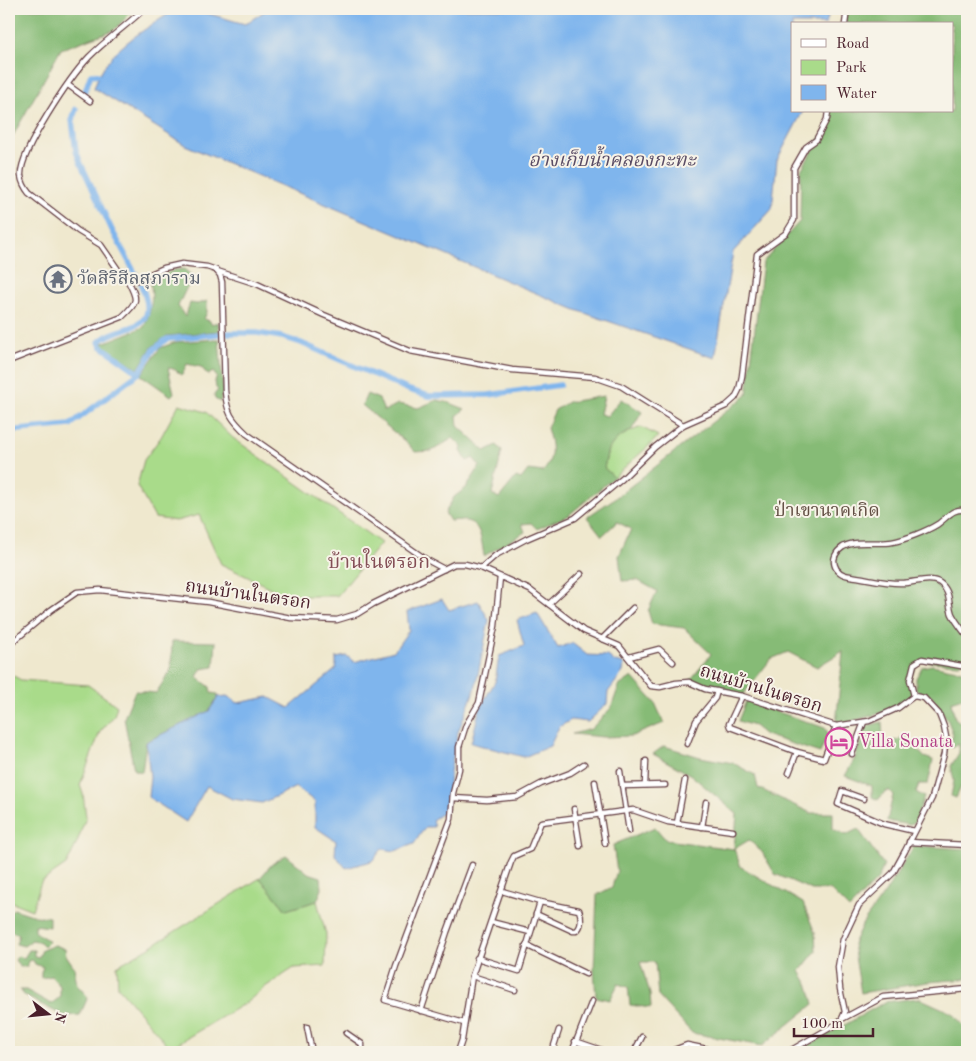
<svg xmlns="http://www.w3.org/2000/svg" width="976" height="1061" font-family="'Old Standard TT','Noto Serif Thai',serif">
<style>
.green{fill:#a9db8a;stroke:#7a7d5a}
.forest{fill:#86bb76;stroke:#686d50}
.water{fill:#7fb5ed;stroke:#646a8c}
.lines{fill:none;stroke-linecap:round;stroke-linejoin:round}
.canal{stroke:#7fb5ed;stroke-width:5.5}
.street-casing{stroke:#633d43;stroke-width:7}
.street{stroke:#fff;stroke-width:4.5}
.labels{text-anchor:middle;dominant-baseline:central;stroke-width:4;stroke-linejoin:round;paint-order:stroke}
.worship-label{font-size:18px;fill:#5b616d;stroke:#f7f3e8;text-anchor:start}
.park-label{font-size:18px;fill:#624e43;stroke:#f7f3e8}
.street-label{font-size:18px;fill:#4a1f2b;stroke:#f7f3e8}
.hotel-label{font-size:18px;fill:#b23c85;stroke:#f7f3e8;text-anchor:start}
.water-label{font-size:19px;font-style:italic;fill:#5a4c65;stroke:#f7f3e8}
.quarter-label{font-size:20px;fill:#844f57;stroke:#f7f3e8}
</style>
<rect width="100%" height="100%" fill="#f7f3e8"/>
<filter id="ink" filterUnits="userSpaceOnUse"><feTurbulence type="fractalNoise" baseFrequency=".02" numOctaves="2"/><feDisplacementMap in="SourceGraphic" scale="10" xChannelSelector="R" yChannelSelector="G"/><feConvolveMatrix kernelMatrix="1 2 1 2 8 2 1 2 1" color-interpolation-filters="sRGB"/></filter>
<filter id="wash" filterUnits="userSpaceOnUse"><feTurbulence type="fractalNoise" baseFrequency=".0096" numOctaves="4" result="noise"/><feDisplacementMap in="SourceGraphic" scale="20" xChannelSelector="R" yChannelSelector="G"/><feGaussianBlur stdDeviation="1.12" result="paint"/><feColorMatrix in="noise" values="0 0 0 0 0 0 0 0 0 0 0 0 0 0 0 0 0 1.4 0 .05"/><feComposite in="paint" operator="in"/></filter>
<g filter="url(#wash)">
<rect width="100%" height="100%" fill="#efe8ce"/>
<g class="green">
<polygon points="179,404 206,412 233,438 381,543 337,596 287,596 221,564 199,515 176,521 155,518 137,486 144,460 161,437"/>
<path d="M641,427L658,436L653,442L614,477L604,468C610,439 615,438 641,427Z"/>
<polygon points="9,658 10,658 10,674 21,680 88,685 117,706 114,716 100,732 80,785 83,794 86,817 76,845 66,865 41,882 32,910 9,901"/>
<polygon points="260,878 286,910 317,901 326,934 325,966 294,968 265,987 247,1002 170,1048 118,987 117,966 150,947"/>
</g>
<g class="forest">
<polygon points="9,9 135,9 114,30 61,49 9,143"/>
<polygon points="847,9 967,9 967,660 959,664 920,661 911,676 912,697 898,708 836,726 843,651 817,667 788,652 771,659 742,696 689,682 711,654 684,628 652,624 648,611 657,591 637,580 622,581 619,556 631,529 617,522 602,536 587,517 618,496 747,395 763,262 800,221 801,170 829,123 831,111 952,111 952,24 845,24"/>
<path d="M184,269L196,279L186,289L178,306L185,317L190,303L197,304L207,301V312L204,319L210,321L211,324L218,322L219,331L167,336L152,347L138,369L104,346L103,343L144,327C151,312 154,297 150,281L174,270Z"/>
<polygon points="219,339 223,390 220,402 215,399 214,395 218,390 216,388 215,381 217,377 213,372 208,375 201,367 187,364 182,375 174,369 168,368 174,393 171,396 141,375 160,348 176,342"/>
<path d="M367,394L379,399L384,411L398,404L418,408L437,400L450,403L465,409L457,416L458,426L485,451L497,445L502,451L492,494L499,498L516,477L521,479L528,470L543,472C555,457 552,445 547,428L555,410L568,402L604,396L600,414L607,416L621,399L642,412L631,431L619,437L608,449L604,468L614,477L569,515L537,529L531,523L522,524L525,532L484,556C480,531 480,517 450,521L445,513L454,497L466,488L480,466L473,458L467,461L461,451L462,447L453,438L432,451L415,452L408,444L362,405Z"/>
<polygon points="172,641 216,642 214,667 201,669 197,677 210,687 211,693 218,694 218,697 209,711 146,742 142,772 134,770 124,718 135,691 156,693 171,670"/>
<path d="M932,665L967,672V704L962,698L951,702L955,718L964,726C963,736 960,750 967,758V783L962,785L956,798L951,796L954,781L951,766L959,753V744L952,748L951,741L953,734L948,721L932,696L916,690V678L922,667Z"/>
<polygon points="632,677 655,703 664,723 632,736 603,737 572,734 591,729 611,708 619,686"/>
<polygon points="746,701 825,728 828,733 820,753 765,735 754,726 738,721"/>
<polygon points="882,722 883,740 888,742 899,740 903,735 911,742 924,757 933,760 928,784 919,784 916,792 924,797 915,822 910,825 887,821 893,795 889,790 883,794 878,800 872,797 872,786 845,776 855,758 866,726"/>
<polygon points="664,746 700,757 733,763 755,775 758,788 811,813 833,813 833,829 846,835 858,829 884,865 878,879 849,909 830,890 812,890 775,874 762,852 749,840 734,849 741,867 803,903 815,933 816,951 800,971 809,986 814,1004 762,1046 692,1033 658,996 655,962 640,962 650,993 651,1008 630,1005 628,987 618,984 610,1000 596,997 594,970 597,895 612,887 617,871 613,845 655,827 666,840 734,849 737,814 691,775 653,754"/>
<polygon points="914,846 967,849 967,979 928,982 861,993 853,944 863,923 891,884"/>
<polygon points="286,855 308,873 321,877 322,889 317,901 286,910 260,878 272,864"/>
<polygon points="14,909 35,916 49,917 49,927 35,925 35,932 49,941 44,946 40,942 32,940 24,946 16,944 19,934 9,931 9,913"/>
<polygon points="55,945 65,949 66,955 74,967 77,985 88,997 80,1015 64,1016 25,996 20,990 26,990 51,1004 60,997 60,986 51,976 41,978 41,972 43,967 35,964 33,960 28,961 27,966 20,967 15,960 18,956 24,958 29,950 34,950 34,956 39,957 42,950"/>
<polygon points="919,998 952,1013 967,1029 967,1052 797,1052 885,1002"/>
</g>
<g class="water">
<path d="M176,9H192L245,24L268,9H830L826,24H792V111H803L777,160L772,209L733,252L715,358L576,310L185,145L94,88C105,50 145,30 176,9Z"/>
<polygon points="442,599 449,610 478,601 489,620 475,689 458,732 450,772 447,810 432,820 434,827 425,827 414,844 395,851 382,849 372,861 346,868 335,855 336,841 315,827 315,802 296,787 262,803 232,799 207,786 186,822 148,797 150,777 146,742 209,711 218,697 227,696 238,703 268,697 289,708 336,669 336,658 347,656 354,662 394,651 409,630 407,612"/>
<polygon points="537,613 558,648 572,643 587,655 608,656 615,662 624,664 623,672 608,692 607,704 588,722 571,720 559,727 550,746 524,757 471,743 480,707 495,682 499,656 524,646 517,620"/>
</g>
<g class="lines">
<g class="canal">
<polyline points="85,91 91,74 98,75"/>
<polyline points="76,109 72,120 76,151 81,164 112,230 136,275"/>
<polyline points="228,333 257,333 282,337 301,343 409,390 429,396 489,395 560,385"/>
<path d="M139,373L101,346L99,342C118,322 164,336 141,285"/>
<polyline points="9,431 70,425 139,373 154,349 167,339 219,334"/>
</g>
</g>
</g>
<g filter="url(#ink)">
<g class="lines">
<g class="street-casing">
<g id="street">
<path d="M144,9C126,26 106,40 89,57C71,76 19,152 21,176C22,183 25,188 29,193L78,231L101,245L119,271L127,279L137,280L164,268L182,264L207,267L216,270L220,275L222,282L225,391C227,413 231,419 247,434L427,560L444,569"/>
<polyline points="845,24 847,9"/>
<polyline points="68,85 90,101"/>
<polyline points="217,271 257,284 324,315 410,351 512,370 595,377 621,386 683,425"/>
<path d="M9,361L122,317C139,301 138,300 127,279"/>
<path d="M967,510C952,508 949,516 938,524C927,531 904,540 892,542C877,545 857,539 843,547C828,557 833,574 850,576C867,578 886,584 903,583C914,583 931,576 940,583C951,591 948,604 952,614C956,622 962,629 967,636"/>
<polyline points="481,568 496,555 526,539 575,518 622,479 655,447 683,425 726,406 735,398 739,390 742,376 757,254 786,233 794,220 794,168 806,147 816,140 827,119 828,111"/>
<polyline points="549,604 581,574"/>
<polyline points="602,639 633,608"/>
<polyline points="9,645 51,610 77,592 100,590 208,602 291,618 337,620 357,614 373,604 454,564 465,564 481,568 530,590 584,631 619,646 651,686 660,687 676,683 689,682 705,689 742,696 836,726 869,721 898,708 914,696"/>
<polyline points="629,657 659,649 673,662"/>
<polyline points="742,696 729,724 730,727 797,752"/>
<polyline points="914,696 910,680 914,664 922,659 967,667"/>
<polyline points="687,744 696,721 715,698 717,691"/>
<polyline points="852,754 864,722"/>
<polyline points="620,771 629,831"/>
<polyline points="789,773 797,752 824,759 836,726"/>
<polyline points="595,782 605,843"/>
<polyline points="645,785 646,761"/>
<polyline points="622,786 665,785"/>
<polyline points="453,798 487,800 517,797 541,784 570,773 584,764"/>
<polyline points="864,799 842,791 838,804 884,824 914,831"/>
<polyline points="574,809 580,846"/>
<polyline points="677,823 685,780"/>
<polyline points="702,827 706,802"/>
<polyline points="909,842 967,845"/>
<path d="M536,914L573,931H576C582,927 582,917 579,910L540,902"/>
<polyline points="491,922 530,932"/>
<polyline points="526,945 586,974"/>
<polyline points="477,958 519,971 540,902 502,891"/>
<polyline points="472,976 515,990"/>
<polyline points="421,1011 447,932 472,865"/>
<polyline points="842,1019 883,997 967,989"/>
<polyline points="464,1023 385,1000 396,966 451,819 453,793 459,769 459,747 466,725 479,703 495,626 500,577"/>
<polyline points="307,1027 312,1052"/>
<polyline points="346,1033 362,1044 362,1052"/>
<polyline points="575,1041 607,1052"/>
<polyline points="458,1052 462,1040 472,976 511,862 514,856 530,849 541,822 633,810 668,822 733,831"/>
<polyline points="552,1052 559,1030"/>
<polyline points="572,1052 592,1001"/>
<polyline points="634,1052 642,1037"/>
<polyline points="669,1052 687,1045 721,1052"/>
<polyline points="788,1052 835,1025 842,1019 845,1012 840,989 838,967 843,939 859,905 893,873 905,851 932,798 944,754 946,737 944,727 939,714 924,698 914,696"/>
</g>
</g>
<use href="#street" class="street"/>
</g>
</g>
<defs>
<g id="temple-ring" transform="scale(1.4375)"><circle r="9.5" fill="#f7f3e8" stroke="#6b7280" stroke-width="1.5"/><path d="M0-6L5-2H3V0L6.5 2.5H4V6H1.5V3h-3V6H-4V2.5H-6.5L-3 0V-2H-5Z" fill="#6b7280"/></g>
<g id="hotel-ring" transform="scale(1.4375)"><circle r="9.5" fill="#f7f3e8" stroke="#d1479c" stroke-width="1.5"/><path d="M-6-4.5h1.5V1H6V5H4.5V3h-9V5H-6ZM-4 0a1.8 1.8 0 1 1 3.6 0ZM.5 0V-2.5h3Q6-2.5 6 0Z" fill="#d1479c"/></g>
</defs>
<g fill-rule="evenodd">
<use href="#temple-ring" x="58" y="279"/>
<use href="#hotel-ring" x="839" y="742"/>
</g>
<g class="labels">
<g class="worship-label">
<text x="77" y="279">วัดสิริสีลสุภาราม</text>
</g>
<g class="park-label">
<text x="827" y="511">ป่าเขานาคเกิด</text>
</g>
<g class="street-label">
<text transform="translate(248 595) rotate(8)">ถนนบ้านในตรอก</text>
<text transform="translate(761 689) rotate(17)">ถนนบ้านในตรอก</text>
</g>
<g class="hotel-label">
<text x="858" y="742">Villa Sonata</text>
</g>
<g class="water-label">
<text x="612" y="161">อ่างเก็บน้ำคลองกะทะ</text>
</g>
<g class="quarter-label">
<text x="379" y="563">บ้านในตรอก</text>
</g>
</g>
<rect width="976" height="1061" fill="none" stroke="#f7f3e8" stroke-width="30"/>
<rect x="791" y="22" width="162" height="90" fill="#f7f3e8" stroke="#b29e9c"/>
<rect x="801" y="39" width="25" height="8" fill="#ffffff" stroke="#b29e9c"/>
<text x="836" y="48" font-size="15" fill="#4a1f2b">Road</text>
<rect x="801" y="60" width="25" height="15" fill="#a9db8a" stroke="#b29e9c"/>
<text x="836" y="72" font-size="15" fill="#4a1f2b">Park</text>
<rect x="801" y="85" width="25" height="15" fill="#7fb5ed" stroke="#b29e9c"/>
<text x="836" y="98" font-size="15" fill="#4a1f2b">Water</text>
<g transform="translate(48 1014) rotate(106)" stroke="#f7f3e8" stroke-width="4" paint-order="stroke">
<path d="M0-4L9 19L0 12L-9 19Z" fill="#4a1f2b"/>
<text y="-8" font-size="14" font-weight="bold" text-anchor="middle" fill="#4a1f2b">N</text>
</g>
<path d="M794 1028v8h79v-8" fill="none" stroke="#4a1f2b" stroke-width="2.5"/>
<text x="801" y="1028" font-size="15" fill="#4a1f2b" stroke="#f7f3e8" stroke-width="4" paint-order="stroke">100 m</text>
</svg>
